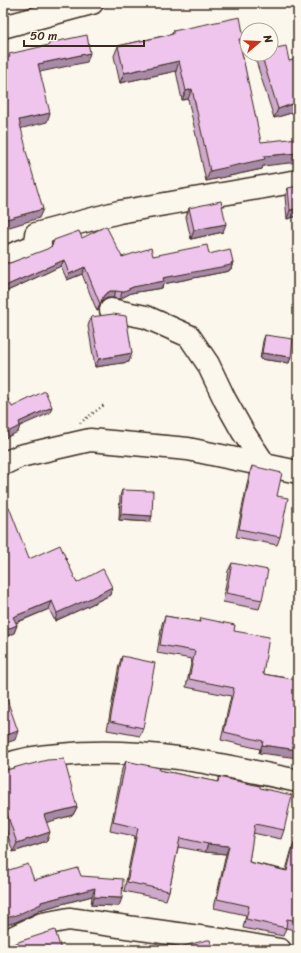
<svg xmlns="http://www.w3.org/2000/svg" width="301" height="953" font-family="Sriracha,sans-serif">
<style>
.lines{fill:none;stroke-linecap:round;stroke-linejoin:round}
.minor-casing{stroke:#3b2a1e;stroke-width:25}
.major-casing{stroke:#3b2a1e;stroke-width:25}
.path{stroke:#3b2a1e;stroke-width:2.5;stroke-dasharray:1 3;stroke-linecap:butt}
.minor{stroke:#fbf7ec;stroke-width:22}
.major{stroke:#fbf7ec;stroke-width:22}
.wall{fill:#cea9cc;stroke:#3b2a1e}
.shaded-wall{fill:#a78aa6;stroke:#3b2a1e}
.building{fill:#efc5ed;stroke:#3b2a1e}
</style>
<rect width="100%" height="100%" fill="#fbf7ec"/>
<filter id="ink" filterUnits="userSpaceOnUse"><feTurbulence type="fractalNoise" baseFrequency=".025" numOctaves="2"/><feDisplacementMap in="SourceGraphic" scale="8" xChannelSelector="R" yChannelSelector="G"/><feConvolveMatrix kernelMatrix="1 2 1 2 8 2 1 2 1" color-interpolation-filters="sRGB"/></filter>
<g filter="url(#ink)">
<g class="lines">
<g class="minor-casing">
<g id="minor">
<polyline points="36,234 119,212 298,181"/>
<polyline points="3,258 40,244"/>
<polyline points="111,310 146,317 189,336 208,364 225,400 243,432 265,465"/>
<polyline points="3,464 20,456 90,440 188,449 298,472"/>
<path d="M3,766C21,759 40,756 60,755C140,746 220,764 298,781"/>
<polyline points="3,942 42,924 69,919 228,941 280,950"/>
</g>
</g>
<g class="major-casing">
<polyline id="major" points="3,27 92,3"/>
</g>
<polyline class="path" points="80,423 104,405"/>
<use href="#minor" class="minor"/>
<use href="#major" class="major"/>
</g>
<g class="wall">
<polygon points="173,31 241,47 263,166 262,169 206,181 188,99 182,100 176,71 120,83 114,56 118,46 172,34"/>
<polygon points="259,54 271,54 289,61 298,66 298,111 274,118 256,61"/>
<polygon points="288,188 298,216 287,219 285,196"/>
<polygon points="189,208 223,232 191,239 186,217"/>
<polygon points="82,238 122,257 153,256 209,254 233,262 231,269 230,269 229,271 163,284 162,288 131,293 120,299 113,298 107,298 101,302 99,310 97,311 82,274 67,280 61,266 3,293 3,263 10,263"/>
<polygon points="297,284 298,284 298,310 296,310 295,291"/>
<polygon points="91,317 129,362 95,367 88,326"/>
<polygon points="265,335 291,357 289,363 260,359 263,341"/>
<polygon points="252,466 277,496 280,537 277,545 236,537 249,475"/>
<polygon points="122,490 152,516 150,522 119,520 120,496"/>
<polygon points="29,559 77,583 112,587 110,595 88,606 55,621 49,609 16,623 17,625 14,633 3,638"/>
<polygon points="232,563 262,600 259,609 223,602 228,571"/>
<polygon points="165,616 200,622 201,618 234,631 263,674 298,680 259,753 260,749 221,740 231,696 186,687 192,659 157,653 162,624"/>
<polygon points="122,656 143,728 140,736 107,730 119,665"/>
<polygon points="126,761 159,770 217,782 219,777 260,788 284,830 281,839 253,833 249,862 286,870 291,852 294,843 298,844 298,931 286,928 283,936 243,928 246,915 214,908 226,854 205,852 178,847 169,891 166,900 124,891 135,836 110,831 122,769"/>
<polygon points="28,765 77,807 73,815 46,822 47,841 13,852 3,820 3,769 4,770 10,769"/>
<polygon points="81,876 119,906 91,905 92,896 39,910 38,912 16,922 34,880"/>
</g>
<g class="shaded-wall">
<polygon points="244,38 241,47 239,39"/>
<polygon points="90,53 87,62 35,73 38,64"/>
<polygon points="179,61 176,71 120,83 124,73"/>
<polygon points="192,89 188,99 182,100 186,91"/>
<polygon points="298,102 298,111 274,118 278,109"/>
<polygon points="50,113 47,122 15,130 19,120"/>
<polygon points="298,153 298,162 263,166 262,169 206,181 210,171 264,156"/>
<polygon points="43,209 39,218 3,229 3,220"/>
<polygon points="298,209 298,216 287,219 290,210"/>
<polygon points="226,224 223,232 191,239 194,230"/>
<polygon points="64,260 61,266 3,293 3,287"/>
<polygon points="233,262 231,269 230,269 229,271 163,284 162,288 131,293 120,299 122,292 133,287 163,278"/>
<polygon points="85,267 82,274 67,280 69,274"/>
<polygon points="110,291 116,291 113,298 107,298 101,302 99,310 97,311 104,295"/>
<polygon points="132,353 129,362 95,367 99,359"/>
<polygon points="262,353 291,357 289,363 260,359"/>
<polygon points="52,407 50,413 20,426 18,432 3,439 3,434 19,422"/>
<polygon points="121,514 152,516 150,522 119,520"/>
<polygon points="112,587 110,595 88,606 55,621 57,613"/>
<polygon points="52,601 49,609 10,625 13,617"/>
<polygon points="17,625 14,633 3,638 3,631"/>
<polygon points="18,731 15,740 3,744 3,736"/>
<polygon points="262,745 298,750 298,758 259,753"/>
<polygon points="77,807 73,815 41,824 44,815"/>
<polygon points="50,832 47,841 13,852 17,843"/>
<polygon points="208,844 229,846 226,854 205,852"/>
<polygon points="95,888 92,896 39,910 38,912 16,922 3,926 3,919 41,902"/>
<polygon points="94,897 122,898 119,906 91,905"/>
</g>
<g class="building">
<polygon points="240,17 244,38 239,39 261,142 298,138 298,153 264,156 265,159 210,171 192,89 186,91 179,61 124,73 118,46 173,34 173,31"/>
<polygon points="87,35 90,53 38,64 50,113 19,120 26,148 25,148 43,209 3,220 3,58 10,57 9,54 49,45 49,43"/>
<polygon points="286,46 289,61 296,59 298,66 298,102 278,109 261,54 271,54 271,49"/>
<polygon points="298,186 298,209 290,210 288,188"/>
<polygon points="221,201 226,224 194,230 189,208"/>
<polygon points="106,226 122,257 151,248 153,256 207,245 209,254 230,249 233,262 231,263 231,265 163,278 164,281 133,287 122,292 116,291 110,291 104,295 101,301 101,303 100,304 85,267 69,274 64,260 3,287 3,263 10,263 47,249 52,246 54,240 79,231 82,238"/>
<polygon points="113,314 126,316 132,353 99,359 91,317"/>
<polygon points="265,335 293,339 291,357 262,353"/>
<polygon points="45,391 52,407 19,422 20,426 3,434 3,401 8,399 12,407"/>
<polygon points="252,466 282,473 277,496 288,498 280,537 239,529"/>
<polygon points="122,490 153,491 152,516 121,514"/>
<polygon points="9,507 29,559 60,545 77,583 103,569 112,587 91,598 57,613 52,601 13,617 17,625 3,631 3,509"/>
<polygon points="232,563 268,570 262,600 226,593"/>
<polygon points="165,616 200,622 201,618 235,625 234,631 269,637 263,674 298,680 298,750 262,745 263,741 224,732 234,688 189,679 195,651 160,645"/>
<polygon points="122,656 155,663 143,728 110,721"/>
<polygon points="3,691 4,691 18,731 3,736"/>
<polygon points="64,759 77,807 44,815 50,832 17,843 3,802 3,769 4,770 10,769 27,764 28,765 47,760"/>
<polygon points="126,761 160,768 159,770 218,782 219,777 260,786 260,788 292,795 284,830 255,824 249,862 287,871 294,843 298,844 298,921 287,919 286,928 246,919 249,906 217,899 229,846 208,844 180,838 169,891 127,882 138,828 113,822"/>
<polygon points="28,864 34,880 78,868 81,876 123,879 122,898 94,897 95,888 41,902 41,904 19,914 3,919 3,872"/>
<polygon points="55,930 61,950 3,950 3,946 11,945 21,941"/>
<polygon points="207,940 210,940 213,950 168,950"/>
</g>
</g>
<rect width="301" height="953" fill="none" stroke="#fbf7ec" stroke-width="16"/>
<rect x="8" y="8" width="285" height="937" fill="none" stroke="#3b2a1e" stroke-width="1.5" filter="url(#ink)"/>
<g transform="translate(259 42) rotate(71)"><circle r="19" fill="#fbf7ec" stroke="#aea59a"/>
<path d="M0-3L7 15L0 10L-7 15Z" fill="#c8321e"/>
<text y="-6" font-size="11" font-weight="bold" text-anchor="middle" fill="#3b2a1e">N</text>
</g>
<path d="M24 40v6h120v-6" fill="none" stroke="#3b2a1e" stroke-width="2"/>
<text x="30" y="40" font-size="12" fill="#3b2a1e" stroke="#fbf7ec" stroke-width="3" paint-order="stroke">50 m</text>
</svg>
